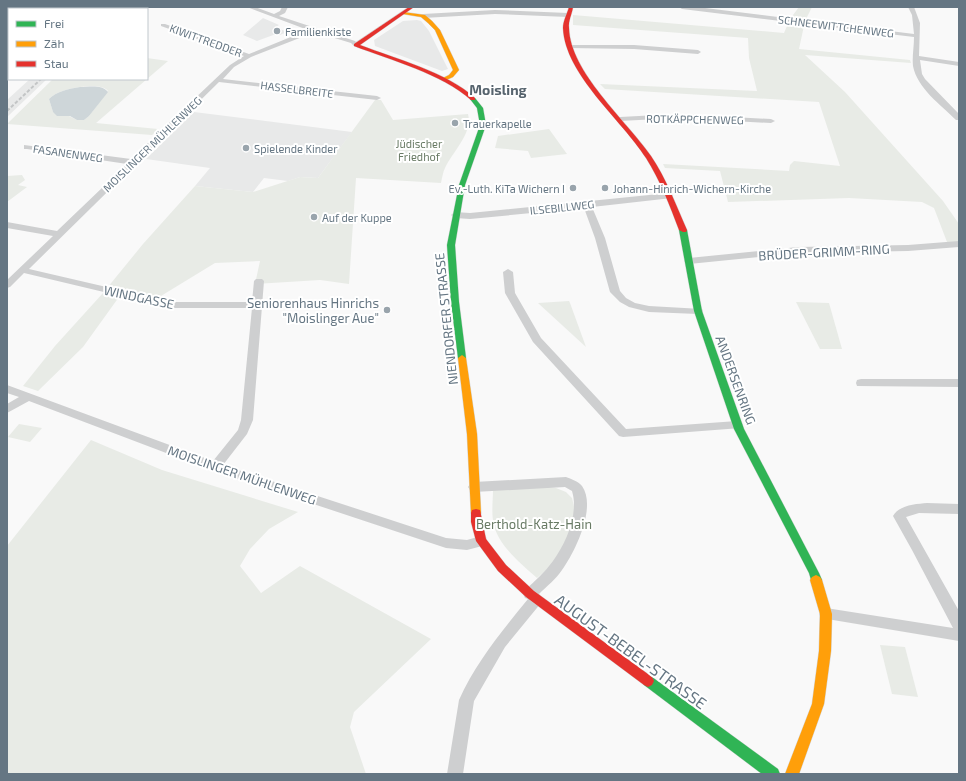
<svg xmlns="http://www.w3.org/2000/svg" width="966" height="781" font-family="'Exo 2',sans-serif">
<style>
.built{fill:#e8e9e9}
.green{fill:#e8ebe6;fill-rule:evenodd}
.water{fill:#ced6d9}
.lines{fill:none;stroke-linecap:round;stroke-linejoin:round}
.fast-casing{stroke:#d5d6d7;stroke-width:1}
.slow-casing{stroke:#d5d6d7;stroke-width:1}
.jam-casing{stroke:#d5d6d7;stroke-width:1}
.street{fill:#cecfd0;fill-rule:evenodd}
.fast{fill:#30b455;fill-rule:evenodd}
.slow{fill:#ff9f0a;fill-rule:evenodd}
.jam{fill:#e5322d;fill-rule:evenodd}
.rail{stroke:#c3c5c6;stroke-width:2;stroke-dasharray:3.5 2;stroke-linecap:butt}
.poi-dot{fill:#99a4ac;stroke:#fff;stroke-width:1.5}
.labels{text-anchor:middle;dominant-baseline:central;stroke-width:4;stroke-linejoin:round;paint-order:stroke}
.far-street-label{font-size:11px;fill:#657683;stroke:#fff}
.far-poi-label{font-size:11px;fill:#657683;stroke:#fff;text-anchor:start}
.far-park-label{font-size:11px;fill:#687a64;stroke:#fff}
.street-label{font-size:13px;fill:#657683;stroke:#fff}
.poi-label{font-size:13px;fill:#657683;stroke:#fff;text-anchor:end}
.park-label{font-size:13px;fill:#687a64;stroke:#fff}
.far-district-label{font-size:14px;font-weight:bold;fill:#57646e;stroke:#fff}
.near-street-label{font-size:16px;fill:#657683;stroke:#fff}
</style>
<rect width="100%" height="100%" fill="#f9f9f9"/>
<g class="built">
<polygon points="263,18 279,25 276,27 287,32 280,35 276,34 257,41 243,35"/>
<polygon points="417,20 421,21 429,31 448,69 442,71 375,46 374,40 403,21"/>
<polygon points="30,79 47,79 7,117 7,100"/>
<polygon points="194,112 352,132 318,178 300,177 288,181 264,178 253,192 195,186 210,168 146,159"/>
</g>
<g class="green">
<polygon points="799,7 812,7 805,21 799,49 910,60 911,63 805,55 845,92 943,201 959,224 959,242 947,242 934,208 922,202 849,198 728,202 720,171 665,168 663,164 789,171 790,165 794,161 840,166 819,102 605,89 600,84 757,91 749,58 748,38 573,25 573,15 784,33 790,19"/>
<polygon points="147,58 168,61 147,79"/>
<path d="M53,79H147L96,123L158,129L152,135L7,124ZM80,87C89,87 101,84 108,91L89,116L84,120H77L69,116L53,112L49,99C57,91 69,89 80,87Z"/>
<path d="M375,100H381L393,120L468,114C473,133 453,151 445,168C443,172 442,178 441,183L356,178L349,284L320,280L255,284L260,261L215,263L156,299L124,292L119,297L83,347L38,391L23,386L55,346L103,293L143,244L195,186L253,192L300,177L318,178Z"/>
<polygon points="549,129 567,154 531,158 528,151 495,148 498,136"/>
<polygon points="22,175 25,180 18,185 27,187 7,202 7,176"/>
<polygon points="569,301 570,303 586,347 538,303"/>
<polygon points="796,302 829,303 842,349 820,349"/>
<polygon points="19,424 42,428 30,442 8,437"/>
<polygon points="91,440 162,470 298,512 269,529 250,549 240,566 261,593 300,566 431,639 354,712 350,727 366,774 7,774 7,546"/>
<path d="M541,486L556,488L566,492L572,498L575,510L573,528L553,564L537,578C522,565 498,545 494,525C491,514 493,501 493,490Z"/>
<polygon points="880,645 905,647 918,697 892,694"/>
</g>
<path class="water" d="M80,87C89,87 102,84 108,92L89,116L84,120H77L70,116H57L53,112L49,99C57,91 69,89 80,87Z"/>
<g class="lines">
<g class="fast-casing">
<g id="fast">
<polygon points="471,98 475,98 483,108 486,125 465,185 455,245 459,302 466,358 462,361 458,358 451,302 447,245 459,185 480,125 477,108 470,99"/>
<polygon points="680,228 683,228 687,230 702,311 744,429 819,573 822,580 820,583 816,585 812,583 809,573 734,429 694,311 679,230"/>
<polygon points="648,675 652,677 778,769 780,774 762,774 644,685 642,681 644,677"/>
</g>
</g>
<g class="slow-casing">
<g id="slow">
<polygon points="403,12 425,15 432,21 440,30 459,70 453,77 444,81 441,79 449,75 453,70 435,30 428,23 421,17 403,14"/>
<polygon points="462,355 466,358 477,434 481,513 480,516 476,517 472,516 471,513 467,434 458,358"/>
<polygon points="816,575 820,577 822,580 832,614 831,651 824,704 799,774 785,774 812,704 819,651 820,614 810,580 812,577"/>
</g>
</g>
<g class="jam-casing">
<g id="jam">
<path d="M409,7H414L360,45C396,59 447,72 475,98V100H471C442,74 391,60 354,46V44Z"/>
<path d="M569,7H573C572,14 568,21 569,28C570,72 626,120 651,156C666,178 676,205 687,230L686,232H683L679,230C670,206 660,180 646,158C622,120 565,75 563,28C563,21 567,14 569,7Z"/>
<polygon points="476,509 480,510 486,539 506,565 534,591 652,677 654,681 652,685 648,687 644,685 526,597 498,571 476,541 471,522 471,513 472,510"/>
</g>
</g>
<g class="street">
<polygon points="247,7 255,7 274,14 280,11 282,7 288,7 285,13 279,16 355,41 359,45 354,46 351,43 315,32 251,57 234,67 223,79 377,96 381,98 377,100 219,82 29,269 171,302 252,302 254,281 256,279 262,279 264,281 253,420 247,434 223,465 446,538 467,540 481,536 486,537 487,541 486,545 467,550 446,548 211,470 29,401 7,413 7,404 19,397 7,393 7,385 213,461 238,430 241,420 252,308 171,308 24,273 10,287 7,288 7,280 53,236 7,228 7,222 57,231 127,164 27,149 24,149 24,145 131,159 230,65 244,56 161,26 161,24 165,24 249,54 308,30"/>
<path d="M679,7H697L914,34L912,15L908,7H914L920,23L919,56L959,62V66L920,60L922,74L925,79L959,114V120H956C941,105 917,88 913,66C912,57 914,47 914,37L682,9Z"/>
<polygon points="495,10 568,13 571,15 568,17 495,14 423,18 420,16 423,14"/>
<polygon points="570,45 634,45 698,50 701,52 698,54 634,49 568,48 567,47"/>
<polygon points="677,114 771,119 775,121 771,123 677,118 620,121 616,119 620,117"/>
<polygon points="669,193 672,194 673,196 672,198 592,207 605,238 620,291 626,298 635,303 649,306 702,309 703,311 702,313 698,314 649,312 629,307 620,302 610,292 595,238 584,208 470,219 455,218 451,215 455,212 470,213"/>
<polygon points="959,241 959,247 908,251 798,253 689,264 684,261 689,258 798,247 908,245"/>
<polygon points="508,269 513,272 515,293 541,338 626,429 737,421 741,422 743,425 741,428 623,437 619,436 533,342 505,293 503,272"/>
<polygon points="861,379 959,379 959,387 857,386 856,383 857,380"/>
<path d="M566,477C571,479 578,481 582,486C597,507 575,552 562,570C556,579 547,586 539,594L543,599L541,603L505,647L474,701L463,774H447L459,700C476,662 502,631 528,599L525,598L523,594L525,590C535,581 545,572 553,561C566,543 579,514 572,491L565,487L474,492L470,490L468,487L470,484L474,482Z"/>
<path d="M927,503L959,504V514L919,513L906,517L959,611V641L821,618L819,614L821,610L826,608L953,628L912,550L893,516C899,505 916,504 927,503Z"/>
</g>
<use href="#fast" class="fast"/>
<use href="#slow" class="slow"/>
<use href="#jam" class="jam"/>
<g class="rail">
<polyline points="115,9 117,7"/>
<polyline points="7,111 41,79"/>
</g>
</g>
<g class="poi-dot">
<circle cx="277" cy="31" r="4"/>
<circle cx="455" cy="123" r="4"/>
<circle cx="246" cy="148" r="4"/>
<circle cx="573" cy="188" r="4"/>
<circle cx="605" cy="188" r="4"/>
<circle cx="314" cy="217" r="4"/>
<circle cx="387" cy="310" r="4"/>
</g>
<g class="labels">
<g class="far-street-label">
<text transform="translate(836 26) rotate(7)">SCHNEEWITTCHENWEG</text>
<text transform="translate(206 40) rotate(20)">KIWITTREDDER</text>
<text transform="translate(297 89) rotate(7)">HASSELBREITE</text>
<text transform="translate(695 119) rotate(1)">ROTKÄPPCHENWEG</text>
<text transform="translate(152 144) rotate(-44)">MOISLINGER MÜHLENWEG</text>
<text transform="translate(68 153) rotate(8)">FASANENWEG</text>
<text transform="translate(562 207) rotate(-6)">ILSEBILLWEG</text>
</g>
<g class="far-poi-label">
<text x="285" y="31">Familienkiste</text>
<text x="463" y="123">Trauerkapelle</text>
<text x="254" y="148">Spielende Kinder</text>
<text x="565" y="188" text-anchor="end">Ev.-Luth. KiTa Wichern I</text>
<text x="613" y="188">Johann-Hinrich-Wichern-Kirche</text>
<text x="322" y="217">Auf der Kuppe</text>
</g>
<g class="far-park-label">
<text x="419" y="143">Jüdischer<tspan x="419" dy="13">Friedhof</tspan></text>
</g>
<g class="street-label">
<text transform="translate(824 252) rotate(-3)">BRÜDER-GRIMM-RING</text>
<text transform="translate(139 297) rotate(12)">WINDGASSE</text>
<text transform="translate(446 319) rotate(-96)">NIENDORFER STRASSE</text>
<text transform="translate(736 380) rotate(70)">ANDERSENRING</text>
<text transform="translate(242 475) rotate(19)">MOISLINGER MÜHLENWEG</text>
</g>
<g class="poi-label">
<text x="379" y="303">Seniorenhaus Hinrichs<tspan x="379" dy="15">"Moislinger Aue"</tspan></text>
</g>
<g class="park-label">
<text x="534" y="524">Berthold-Katz-Hain</text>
</g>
<g class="far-district-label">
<text x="498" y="89">Moisling</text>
</g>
<g class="near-street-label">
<text transform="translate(631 651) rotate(36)">AUGUST-BEBEL-STRASSE</text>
</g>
</g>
<rect width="966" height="781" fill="none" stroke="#657683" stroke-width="16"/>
<rect x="8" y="8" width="140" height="72" fill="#ffffff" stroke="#c1c8cd"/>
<rect x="16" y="21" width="20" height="6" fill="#30b455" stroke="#c1c8cd"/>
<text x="44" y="28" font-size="12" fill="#657683">Frei</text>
<rect x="16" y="41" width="20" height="6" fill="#ff9f0a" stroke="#c1c8cd"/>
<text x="44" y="48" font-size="12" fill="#657683">Zäh</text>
<rect x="16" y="61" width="20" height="6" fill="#e5322d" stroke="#c1c8cd"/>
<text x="44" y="68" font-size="12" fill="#657683">Stau</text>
</svg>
